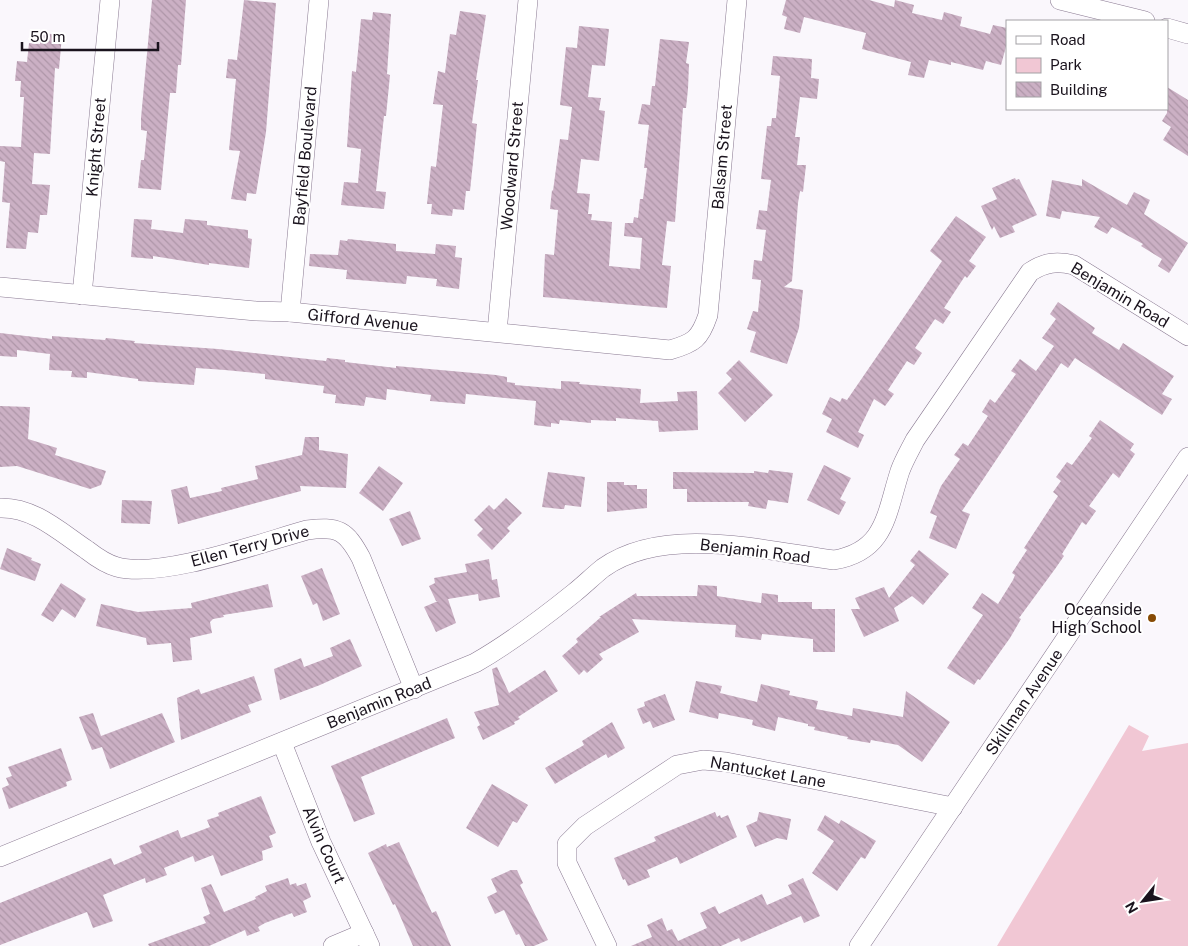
<svg xmlns="http://www.w3.org/2000/svg" width="1188" height="946" font-family="'Public Sans',sans-serif">
<style>
.park{fill:#f1c7d4}
.building{fill:url(#building-back-hatch)}
.lines{fill:none;stroke-linecap:round;stroke-linejoin:round}
.street-casing{stroke:#897991;stroke-width:20}
.street{stroke:#fff;stroke-width:19}
.poi-dot{fill:#874b05;stroke:#fff;stroke-width:2}
.labels{text-anchor:middle;dominant-baseline:central;stroke-width:4;stroke-linejoin:round;paint-order:stroke}
.street-label{font-size:16px;fill:#1a131d;stroke:#fff}
.poi-label{font-size:16px;fill:#1a131d;stroke:#fff;text-anchor:end}
</style>
<defs>
<pattern id="building-back-hatch" width="6" height="6" patternUnits="userSpaceOnUse" patternTransform="scale(1.25)"><rect width="6" height="6" fill="#cbb0c4"/><path d="M-1 5l2 2M0 0l6 6M5-1l2 2" fill="none" stroke="#ae96a8"/></pattern>
</defs>
<rect width="100%" height="100%" fill="#faf7fc"/>
<polygon class="park" points="1129,725 1149,736 1142,751 1188,743 1188,946 997,946"/>
<g class="building">
<polygon points="152,0 186,0 181,65 178,65 176,93 170,93 161,190 138,188 141,160 144,160 147,131 141,130 141,118"/>
<polygon points="244,0 276,3 266,132 256,194 247,193 246,201 231,199 240,151 229,150 236,79 226,78 228,59 237,60"/>
<polygon points="786,0 869,0 894,7 895,0 914,5 912,13 942,20 944,12 962,17 960,26 990,34 993,25 1007,28 1007,43 1001,65 986,61 983,70 951,62 951,65 929,60 924,78 908,75 911,62 862,49 866,33 804,17 800,33 784,29 787,17 782,15"/>
<polygon points="460,11 486,15 476,80 478,80 472,123 477,124 470,191 466,191 464,210 453,209 452,216 431,214 432,204 427,204 431,166 436,167 443,105 433,104 438,71 445,73 450,34 456,35"/>
<polygon points="373,12 391,14 387,74 390,75 386,116 384,116 376,191 386,192 384,209 341,205 344,182 358,183 361,149 347,147 352,71 356,72 361,19 372,20"/>
<polygon points="579,26 609,29 605,66 592,65 588,97 601,98 599,110 605,111 599,161 581,159 577,193 590,194 588,214 592,214 591,220 612,222 609,266 640,269 642,238 624,236 625,223 633,223 634,217 638,218 640,199 643,199 647,168 644,168 649,125 638,124 642,104 650,105 652,86 655,86 660,39 689,42 686,63 689,64 688,89 686,108 683,108 675,222 667,221 662,265 671,266 667,308 543,297 545,254 554,255 558,210 550,209 552,190 553,191 560,139 568,140 572,107 560,105 566,47 577,48"/>
<polygon points="41,33 62,35 59,69 55,68 50,154 34,153 32,184 50,185 47,215 40,215 38,233 28,232 26,249 6,248 10,203 2,202 5,162 0,161 0,146 21,147 24,97 20,97 21,81 15,81 17,61 27,62 29,43 40,44"/>
<polygon points="773,56 812,59 811,78 819,79 817,99 800,97 795,137 800,137 797,165 806,165 803,192 800,191 798,203 792,281 784,287 803,290 799,328 787,364 750,352 756,332 747,329 753,311 758,312 761,280 752,279 754,260 762,261 766,230 756,229 759,210 767,211 771,180 761,179 767,126 771,126 772,118 776,118 780,76 771,75"/>
<polygon points="1167,87 1188,100 1188,156 1163,140 1171,127 1162,121 1167,113"/>
<polygon points="1015,178 1016,180 1019,179 1037,215 1012,226 1015,232 1000,238 994,226 992,230 981,206 997,199 992,188"/>
<polygon points="1082,179 1127,205 1134,192 1150,200 1144,214 1188,243 1169,273 1158,266 1162,259 1141,246 1143,244 1112,227 1107,234 1094,227 1100,217 1062,211 1060,219 1046,216 1052,180 1082,186"/>
<polygon points="956,216 986,237 969,261 976,266 967,278 965,276 944,308 951,312 943,324 935,319 915,348 922,353 914,365 907,361 888,390 894,394 885,406 874,399 858,432 864,435 858,448 826,432 832,419 822,414 830,397 840,402 842,398 847,400 906,314 942,261 930,251"/>
<polygon points="134,219 152,220 151,229 183,233 185,219 207,221 207,225 248,230 248,238 252,239 249,268 209,263 209,265 153,256 153,259 131,257"/>
<polygon points="348,239 396,244 396,251 435,254 436,244 456,246 455,257 462,258 459,289 436,286 437,279 407,276 406,284 346,279 347,270 309,266 310,254 338,255 340,240 347,241"/>
<polygon points="1058,302 1095,328 1092,333 1119,350 1123,343 1174,376 1162,394 1172,399 1162,415 1075,358 1068,368 1061,363 962,511 970,514 956,549 929,538 937,516 930,513 941,486 960,459 954,455 963,443 968,446 988,416 982,412 990,399 995,403 1016,374 1011,371 1020,359 1036,371 1054,346 1042,338 1056,319 1050,314"/>
<polygon points="0,333 52,339 52,336 105,340 106,338 135,341 134,343 218,349 326,361 327,358 345,360 345,362 396,368 396,366 496,375 507,377 507,382 515,383 515,385 561,389 561,381 580,382 579,384 641,389 640,403 678,401 677,392 697,391 698,430 659,432 658,421 616,418 616,421 591,420 591,423 560,420 559,424 551,423 551,427 534,425 536,401 466,394 465,404 430,401 431,395 387,389 386,400 366,397 364,406 335,403 336,395 323,393 324,386 265,379 265,374 225,370 196,368 194,385 138,381 138,379 87,372 87,378 71,377 72,371 49,370 50,354 17,350 17,357 0,356"/>
<polygon points="739,360 773,395 745,422 718,393 732,379 726,373"/>
<polygon points="0,406 30,407 28,439 57,448 55,455 106,471 101,485 90,489 17,466 0,467"/>
<polygon points="1100,420 1134,444 1130,450 1135,454 1119,478 1113,473 1089,506 1096,511 1086,525 1082,522 1062,554 1064,556 1055,569 1019,618 1021,619 1010,638 980,680 978,679 974,685 947,668 983,615 972,608 982,593 998,604 1013,580 1015,575 1012,573 1027,550 1024,548 1058,496 1053,492 1061,481 1056,477 1067,462 1072,465 1092,438 1089,436"/>
<polygon points="305,437 319,437 319,450 348,454 346,488 300,486 301,491 178,524 171,490 187,486 190,498 222,491 221,488 258,479 255,466 302,455"/>
<polygon points="824,465 851,478 840,499 846,502 839,515 807,500"/>
<polygon points="379,466 403,483 383,511 359,493"/>
<polygon points="769,470 793,473 788,503 768,500 766,509 748,506 749,502 687,502 687,489 673,489 673,472 754,473 754,471 768,473"/>
<polygon points="548,472 585,477 581,507 565,505 564,509 560,509 542,507"/>
<polygon points="607,482 624,482 624,485 637,485 637,489 647,489 647,508 607,512"/>
<polygon points="506,498 522,513 507,528 510,531 492,550 477,535 483,529 474,520 489,505 494,510"/>
<polygon points="122,500 152,501 150,524 121,523"/>
<polygon points="410,511 421,539 402,546 389,519"/>
<polygon points="7,548 32,558 31,560 41,564 35,581 0,569"/>
<polygon points="919,550 949,574 923,605 912,596 894,608 899,621 864,637 851,609 860,609 855,598 884,587 889,598 915,565 910,561"/>
<polygon points="489,559 492,580 497,579 500,597 479,601 478,594 448,599 456,623 436,632 424,607 438,601 436,601 429,586 435,583 434,578 467,572 465,564"/>
<polygon points="322,568 340,614 323,621 317,603 313,605 301,576"/>
<polygon points="61,583 86,599 75,618 62,609 53,622 41,615"/>
<polygon points="268,584 273,607 223,615 224,617 213,619 210,622 212,633 190,638 192,660 173,662 171,643 147,645 146,638 96,626 101,604 138,612 192,608 191,603"/>
<polygon points="698,585 717,586 717,596 761,603 762,593 778,595 778,602 812,602 812,609 835,609 835,652 813,652 813,639 762,634 761,640 735,637 736,625 632,619 639,632 599,654 603,659 587,673 584,670 579,675 562,656 578,642 576,639 601,617 599,617 636,593 637,596 697,596"/>
<polygon points="350,639 362,666 320,685 280,700 274,669 301,658 304,667 333,656 330,648"/>
<polygon points="497,667 509,693 545,670 558,691 518,717 520,719 514,722 515,724 483,740 477,727 480,725 474,712 499,705 492,669"/>
<polygon points="254,676 262,700 248,705 251,712 181,740 177,698 199,689 201,694"/>
<polygon points="696,681 722,686 720,693 757,702 761,684 790,691 789,695 818,701 816,709 852,716 853,708 903,717 906,691 950,722 922,762 898,745 871,740 870,743 847,739 848,737 814,730 815,727 808,726 808,724 778,717 775,731 752,725 753,720 719,713 718,719 689,712"/>
<polygon points="665,694 675,720 653,728 650,721 643,724 637,709 645,706 644,702"/>
<polygon points="93,713 101,736 162,713 175,742 110,769 102,747 92,750 79,717"/>
<polygon points="447,718 455,738 361,777 375,814 354,822 331,766"/>
<polygon points="612,722 625,748 608,758 606,754 555,784 545,768 584,745 582,741"/>
<polygon points="61,748 72,780 66,782 67,786 9,809 2,788 9,785 6,778 12,776 8,767"/>
<polygon points="492,784 528,805 517,823 513,821 498,847 466,828"/>
<polygon points="261,796 276,833 269,836 273,847 262,851 263,860 221,876 213,855 195,862 193,856 164,868 167,875 146,883 145,878 103,895 113,921 93,928 87,912 0,945 0,903 111,858 114,865 142,853 139,846 178,830 181,838 210,827 207,820 219,816 218,813"/>
<polygon points="715,812 717,817 720,815 721,818 728,815 737,837 680,864 677,857 647,870 650,877 628,886 625,879 623,880 614,858 656,841 654,837"/>
<polygon points="759,812 791,819 787,840 777,838 755,847 746,826 757,821"/>
<polygon points="825,815 839,824 841,820 876,841 865,859 861,857 837,891 812,873 834,841 817,830"/>
<polygon points="399,842 432,913 436,911 451,946 413,946 395,904 393,905 368,853 386,844 387,847"/>
<polygon points="511,870 517,870 523,883 520,885 548,940 534,946 525,946 519,934 516,935 504,910 495,914 487,897 497,892 491,879"/>
<polygon points="288,878 290,885 296,883 297,886 306,883 311,897 303,901 307,912 294,917 292,913 265,923 258,927 260,931 247,936 245,930 209,946 149,946 148,944 206,923 203,917 210,914 201,888 211,884 224,912 256,899 255,897 267,891 265,886"/>
<polygon points="803,878 820,916 804,923 801,916 741,942 739,938 721,946 631,946 652,937 647,925 662,918 667,931 672,929 678,941 707,928 700,913 715,906 719,914 762,894 767,905 792,894 788,885"/>
</g>
<g class="lines">
<g class="street-casing">
<g id="street">
<polyline points="1060,0 1145,21"/>
<polyline points="1167,28 1188,34"/>
<path d="M0,287L256,311L290,312L670,350C694,343 700,339 708,315L737,0"/>
<polyline points="82,295 110,0"/>
<polyline points="290,312 319,0"/>
<polyline points="497,332 528,0"/>
<path d="M0,508C34,507 60,532 87,550C96,557 106,564 117,567C161,579 260,543 307,530C338,526 346,530 361,558L414,689"/>
<polyline points="282,743 321,842 370,946"/>
<path d="M0,857L475,663C510,643 543,618 574,593C584,585 593,576 603,568C665,524 765,551 834,560C886,551 886,514 900,471C904,460 910,450 915,440L1030,272C1045,262 1057,261 1074,265L1188,336"/>
<polyline points="333,946 364,933"/>
<polyline points="607,946 567,863 567,844 585,826 677,765 703,760 726,762 953,807"/>
<polyline points="859,946 1188,457"/>
</g>
</g>
<use href="#street" class="street"/>
</g>
<circle class="poi-dot" cx="1152" cy="618" r="5"/>
<g class="labels">
<g class="street-label">
<text transform="translate(96 147) rotate(-85)">Knight Street</text>
<text transform="translate(305 156) rotate(-85)">Bayfield Boulevard</text>
<text transform="translate(722 157) rotate(-85)">Balsam Street</text>
<text transform="translate(512 166) rotate(-85)">Woodward Street</text>
<text transform="translate(1120 295) rotate(31)">Benjamin Road</text>
<text transform="translate(363 320) rotate(6)">Gifford Avenue</text>
<text transform="translate(250 546) rotate(-15)">Ellen Terry Drive</text>
<text transform="translate(755 551) rotate(7)">Benjamin Road</text>
<text transform="translate(1024 702) rotate(-56)">Skillman Avenue</text>
<text transform="translate(379 703) rotate(-22)">Benjamin Road</text>
<text transform="translate(768 772) rotate(10)">Nantucket Lane</text>
<text transform="translate(324 845) rotate(66)">Alvin Court</text>
</g>
<g class="poi-label">
<text x="1142" y="609">Oceanside<tspan x="1142" dy="18">High School</tspan></text>
</g>
</g>
<rect x="1006" y="20" width="162" height="90" fill="#ffffff" stroke="#a3a1a5"/>
<rect x="1016" y="36" width="25" height="8" fill="#ffffff" stroke="#a3a1a5"/>
<text x="1050" y="45" font-size="15" fill="#1a131d">Road</text>
<rect x="1016" y="58" width="25" height="15" fill="#f1c7d4" stroke="#a3a1a5"/>
<text x="1050" y="70" font-size="15" fill="#1a131d">Park</text>
<rect x="1016" y="82" width="25" height="15" fill="url(#building-back-hatch)" stroke="#a3a1a5"/>
<text x="1050" y="95" font-size="15" fill="#1a131d">Building</text>
<g transform="translate(1143 901) rotate(240)" stroke="#ffffff" stroke-width="4" paint-order="stroke">
<path d="M0-4L9 19L0 12L-9 19Z" fill="#1a131d"/>
<text y="-8" font-size="14" font-weight="bold" text-anchor="middle" fill="#1a131d">N</text>
</g>
<path d="M22 42v8h136v-8" fill="none" stroke="#1a131d" stroke-width="2.5"/>
<text x="30" y="42" font-size="15" fill="#1a131d" stroke="#ffffff" stroke-width="4" paint-order="stroke">50 m</text>
</svg>
